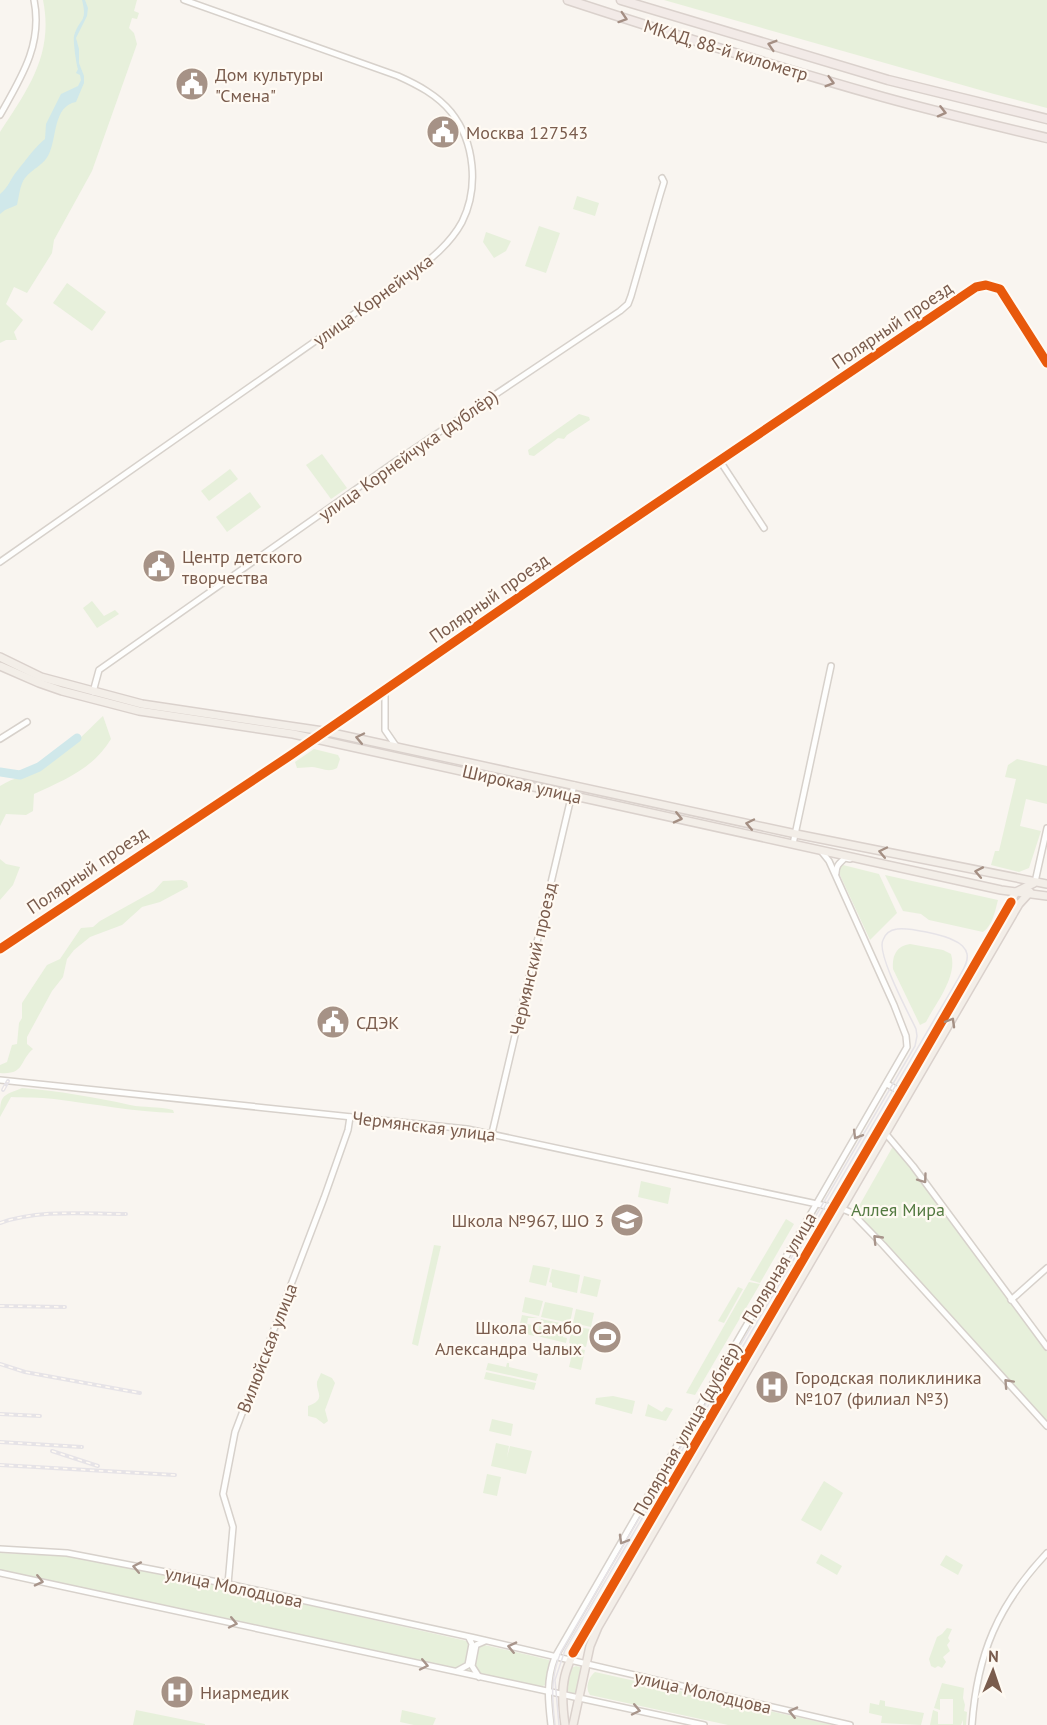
<svg xmlns="http://www.w3.org/2000/svg" width="1047" height="1725" font-family="'PT Sans',sans-serif">
<style>
.green{fill:#e7f0db}
.water{fill:#d0e8ea}
.lines{fill:none;stroke-linecap:round;stroke-linejoin:round}
.river{stroke:#d0e8ea;stroke-width:9}
.minor-casing{stroke:#d7d1cb;stroke-width:8}
.major-casing{stroke:#dad1cc;stroke-width:10}
.highway-casing{stroke:#dad1cc;stroke-width:11}
.minor{stroke:#fefefd;stroke-width:5}
.major{stroke:#f3eee8;stroke-width:7}
.highway{stroke:#f2eae7;stroke-width:8}
.tram{stroke:#e6e3e7;stroke-width:1.5}
.rail-casing{stroke:#e6e3e7;stroke-width:4}
.rail{stroke:#fffaf3;stroke-width:1.5;stroke-dasharray:4.5;stroke-linecap:butt}
.cycleway-casing{stroke:#fffaf3;stroke-width:13}
.cycleway{stroke:#e8590c;stroke-width:9}
.oneway{stroke:#a48e83}
.oneway2{stroke:#a48f83}
.oneway3{stroke:#a8958b}
.labels{text-anchor:middle;dominant-baseline:central;stroke-width:4.5;stroke-linejoin:round;paint-order:stroke}
.street-label{font-size:18px;fill:#7a5c4d;stroke:#fffaf3}
.poi-label{font-size:18px;fill:#7a5c4d;stroke:#fffaf3;text-anchor:start}
.park-label{font-size:18px;fill:#537a41;stroke:#fffaf3}
</style>
<rect width="100%" height="100%" fill="#f9f5f0"/>
<g class="green">
<path d="M43,0H137L134,11L139,13L137,19L132,18L129,28L134,33L137,44L92,171L54,240L52,253L27,293L14,287L6,304L23,320L14,332L17,340H6L0,343V132C28,89 54,54 43,0Z"/>
<polygon points="664,0 1047,0 1047,108 994,94"/>
<polygon points="577,196 599,203 595,216 573,209"/>
<polygon points="539,226 560,233 546,273 525,266"/>
<polygon points="486,232 511,241 506,251 494,258 483,242"/>
<polygon points="67,283 106,312 92,331 53,303"/>
<polygon points="579,414 589,417 590,420 567,435 564,439 558,438 534,456 529,455 528,450"/>
<polygon points="322,454 347,488 331,499 306,465"/>
<polygon points="230,469 238,479 209,501 201,491"/>
<polygon points="250,492 261,507 227,532 216,517"/>
<polygon points="92,601 104,616 115,610 119,614 97,628 83,608"/>
<path d="M103,716L111,739C93,769 64,780 34,794L33,811L26,815L6,814L0,826V786C14,777 30,775 44,767C66,753 84,734 103,716Z"/>
<path d="M314,749L338,755L340,759L337,768C328,773 322,768 312,767C307,767 303,768 297,768L295,762Z"/>
<polygon points="1017,759 1047,766 1047,804 1026,799 1020,826 1041,831 1029,868 1019,872 991,865 995,851 999,851 1016,779 1005,777 1008,765"/>
<polygon points="0,859 6,864 20,867 13,885 0,900"/>
<polygon points="843,865 879,874 897,913 870,940 839,873 839,868"/>
<path d="M885,875L998,900C995,911 993,925 983,932L929,920L921,914L903,911Z"/>
<path d="M182,880L187,882L188,887L160,902L142,907L122,925L90,937L74,950L67,959L63,977L52,991L27,1037V1044L33,1049C19,1061 25,1075 0,1073V1065L7,1062L12,1045L17,1044L19,1023L22,1018V1003L47,965L60,959L81,928L93,927L100,921L154,891L163,881Z"/>
<path d="M910,944L943,950L951,954C958,976 936,1003 926,1022L920,1025L893,969C892,956 896,946 910,944Z"/>
<path d="M22,1088C58,1091 95,1097 130,1105C145,1108 158,1106 173,1110L174,1113C135,1112 94,1104 54,1099C39,1097 25,1098 11,1097L0,1117C0,1095 2,1096 22,1088Z"/>
<polygon points="896,1147 1047,1352 1047,1423 855,1213 892,1148"/>
<polygon points="641,1181 671,1188 668,1204 638,1197"/>
<polygon points="786,1219 794,1224 760,1283 750,1280"/>
<polygon points="434,1245 441,1246 418,1346 412,1344"/>
<polygon points="533,1265 550,1268 546,1286 529,1282"/>
<polygon points="552,1269 580,1275 577,1293 552,1287 552,1283 549,1282"/>
<polygon points="584,1276 601,1280 597,1297 580,1293"/>
<polygon points="749,1282 760,1284 695,1395 686,1393"/>
<polygon points="738,1287 743,1289 724,1323 718,1321"/>
<polygon points="525,1297 543,1301 539,1316 522,1312"/>
<polygon points="545,1302 573,1308 570,1323 541,1317"/>
<polygon points="576,1309 594,1313 591,1327 573,1323"/>
<polygon points="522,1315 538,1318 528,1318 527,1324 537,1326 534,1336 518,1332"/>
<polygon points="541,1319 565,1324 563,1337 567,1338 566,1343 537,1336"/>
<polygon points="572,1326 590,1329 586,1347 569,1343"/>
<polygon points="566,1346 585,1350 581,1370 569,1367 572,1354 565,1352"/>
<polygon points="488,1363 506,1367 507,1363 509,1363 509,1367 538,1374 536,1381 486,1370"/>
<polygon points="486,1372 536,1383 534,1390 484,1379"/>
<path d="M321,1373L332,1378L335,1383L325,1410L328,1421L324,1424L316,1418L308,1416V1406C327,1399 316,1393 317,1382C318,1379 320,1376 321,1373Z"/>
<polygon points="613,1396 635,1401 632,1414 595,1404 596,1398"/>
<polygon points="648,1404 662,1412 666,1407 673,1409 666,1421 645,1416"/>
<polygon points="492,1419 513,1424 511,1436 489,1431"/>
<polygon points="496,1443 509,1446 507,1457 510,1446 532,1451 526,1474 491,1466"/>
<polygon points="487,1474 501,1477 497,1496 483,1493"/>
<polygon points="824,1481 843,1493 821,1531 801,1520"/>
<polygon points="0,1553 68,1556 227,1587 533,1656 549,1660 550,1663 545,1685 541,1687 0,1570"/>
<polygon points="821,1554 842,1566 837,1575 816,1563"/>
<polygon points="946,1555 963,1565 958,1575 940,1565"/>
<polygon points="947,1628 952,1629 948,1638 950,1641 947,1645 950,1651 943,1657 946,1662 942,1668 938,1666 935,1668 931,1666 929,1659 937,1637 942,1634"/>
<polygon points="576,1666 580,1667 582,1671 577,1693 570,1693 566,1689 571,1668"/>
<path d="M595,1672L833,1725H728L590,1695C585,1688 588,1678 595,1672Z"/>
<polygon points="942,1683 964,1688 963,1698 965,1705 964,1711 967,1712 966,1725 963,1725 963,1720 961,1725 930,1725 933,1710 938,1712 938,1724 953,1724 953,1699 940,1699 940,1710 934,1708"/>
<polygon points="880,1700 885,1701 885,1706 924,1713 921,1725 881,1723 882,1716 869,1713 870,1703 879,1705"/>
<polygon points="136,1710 205,1724 205,1725 133,1725"/>
<polygon points="402,1710 436,1718 433,1725 414,1725 400,1722"/>
</g>
<path class="water" d="M82,0H85L88,8L87,16L76,38L79,49V63L84,76V83L76,102C53,106 57,138 49,154C44,165 32,169 25,178C20,184 19,197 17,205L5,210L0,214V194C9,187 10,179 17,171C26,160 34,148 45,139L46,124L61,94L78,86L81,80L80,75L76,73L78,69C76,63 73,40 74,36C79,18 88,23 82,0Z"/>
<g class="lines">
<polyline class="river" points="0,772 20,775 39,767 77,738"/>
<g class="minor-casing">
<g id="minor">
<path d="M0,115C21,78 43,44 34,0"/>
<polyline points="720,461 764,528"/>
<path d="M0,562L411,274C431,259 450,244 462,222C479,188 475,142 451,112C437,95 418,85 398,76L184,0"/>
<polyline points="385,690 385,730 396,746"/>
<polyline points="93,692 99,670 396,461 620,311 628,304 631,296 660,195 664,182 662,178"/>
<polyline points="0,739 27,722"/>
<polyline points="793,844 831,666"/>
<path d="M836,873C836,865 840,863 845,858L850,859"/>
<polyline points="1035,882 1047,828"/>
<polyline points="0,949 291,755 574,559 976,287 986,285 1000,289 1047,363"/>
<polyline points="0,1080 467,1129 845,1210 852,1213 883,1245 1047,1426"/>
<polyline points="887,1084 901,1092"/>
<polyline points="492,1133 574,785"/>
<polyline points="886,1134 913,1166 1047,1347"/>
<polyline points="1011,1300 1047,1268"/>
<polyline points="0,1549 67,1553 228,1584 475,1638 850,1725"/>
<polyline points="0,1573 704,1725"/>
<polyline points="228,1584 233,1527 223,1494 235,1432 324,1198 348,1130 350,1117"/>
<polyline points="457,1671 468,1665 472,1644 469,1638"/>
<polyline points="479,1677 472,1666 476,1645 485,1641"/>
<path d="M551,1725C548,1700 546,1680 555,1657L907,1047L906,1036L894,1005L829,861L821,851"/>
<path d="M972,1725C977,1654 998,1605 1047,1553"/>
</g>
</g>
<g class="major-casing">
<g id="major">
<polyline points="0,657 41,677 142,704 323,731 796,834 1047,884"/>
<polyline points="0,666 39,683 62,691 139,711 293,734 1001,890 1047,896"/>
<path d="M565,1725C559,1683 564,1669 584,1632L915,1068L1016,892L1034,883"/>
<polyline points="573,1725 590,1646 598,1627 1019,904 1030,892"/>
</g>
</g>
<g class="highway-casing">
<g id="highway">
<path d="M568,0C672,34 777,67 883,97C937,112 992,125 1047,138"/>
<polyline points="621,0 888,80 1047,119"/>
</g>
</g>
<use href="#minor" class="minor"/>
<use href="#major" class="major"/>
<use href="#highway" class="highway"/>
<path class="tram" d="M555,1725C552,1699 550,1677 561,1652L915,1046L917,1036L916,1029C909,1014 876,953 883,940C885,934 890,930 897,929C908,927 945,935 955,941C960,943 966,948 967,954C969,963 961,972 958,979L565,1650L555,1680L559,1725"/>
<g class="rail-casing">
<g id="rail">
<polyline points="3,1090 8,1081"/>
<path d="M0,1223C40,1209 84,1214 126,1214"/>
<polyline points="0,1306 65,1307"/>
<polyline points="0,1364 25,1372 140,1393"/>
<polyline points="0,1414 40,1416"/>
<polyline points="0,1442 82,1447"/>
<polyline points="52,1451 98,1466"/>
<polyline points="0,1465 175,1475"/>
</g>
</g>
<use href="#rail" class="rail"/>
<g class="cycleway-casing">
<g id="cycleway">
<polyline points="0,949 291,755 574,559 976,287 986,285 1000,289 1047,363"/>
<polyline points="573,1653 915,1068 1011,902"/>
</g>
</g>
<use href="#cycleway" class="cycleway"/>
</g>
<defs><path id="oneway-chevron" d="M-2-3.5L2.5 0L-2 3.5" fill="none" stroke-width="1.6" stroke-linecap="round" stroke-linejoin="round" transform="scale(1.5)"/></defs>
<g class="oneway">
<use href="#oneway-chevron" transform="translate(623 18) rotate(18)"/>
<use href="#oneway-chevron" transform="translate(772 45) rotate(-163)"/>
<use href="#oneway-chevron" transform="translate(830 82) rotate(16)"/>
<use href="#oneway-chevron" transform="translate(942 112) rotate(14)"/>
</g>
<g class="oneway2">
<use href="#oneway-chevron" transform="translate(360 738) rotate(-168)"/>
<use href="#oneway-chevron" transform="translate(678 818) rotate(13)"/>
<use href="#oneway-chevron" transform="translate(750 824) rotate(-168)"/>
<use href="#oneway-chevron" transform="translate(883 852) rotate(-168)"/>
<use href="#oneway-chevron" transform="translate(979 872) rotate(-169)"/>
<use href="#oneway-chevron" transform="translate(951 1022) rotate(-60)"/>
</g>
<g class="oneway3">
<use href="#oneway-chevron" transform="translate(857 1135) rotate(121)"/>
<use href="#oneway-chevron" transform="translate(923 1179) rotate(54)"/>
<use href="#oneway-chevron" transform="translate(877 1239) rotate(-134)"/>
<use href="#oneway-chevron" transform="translate(1008 1383) rotate(-133)"/>
<use href="#oneway-chevron" transform="translate(623 1540) rotate(120)"/>
<use href="#oneway-chevron" transform="translate(137 1567) rotate(-169)"/>
<use href="#oneway-chevron" transform="translate(39 1581) rotate(13)"/>
<use href="#oneway-chevron" transform="translate(233 1623) rotate(12)"/>
<use href="#oneway-chevron" transform="translate(512 1647) rotate(-167)"/>
<use href="#oneway-chevron" transform="translate(424 1665) rotate(12)"/>
<use href="#oneway-chevron" transform="translate(636 1710) rotate(12)"/>
<use href="#oneway-chevron" transform="translate(793 1712) rotate(-167)"/>
</g>
<defs>
<g id="civic-disc" transform="scale(1.725)"><circle r="9.5" fill="#a69286" stroke="#fffaf3"/><path d="M-.6-6.5H3V-4.5H.6V-3L4-1V1h2V6H-6V1h2V-1L-.6-3ZM-1.2 2.5V6h2.4V2.5Z" fill="#fff"/></g>
<g id="school-disc" transform="scale(1.725)"><circle r="9.5" fill="#a69286" stroke="#fffaf3"/><path d="M0-5L7-2L0 1L-7-2ZM-4 1L0 2.5L4 1V4Q0 6-4 4Z" fill="#fff"/></g>
<g id="stadium-disc" transform="scale(1.725)"><circle r="9.5" fill="#a69286" stroke="#fffaf3"/><path d="M0-5a6.5 5 0 1 0 0 10a6.5 5 0 1 0 0-10ZM-3.5-1.8h7v3.6h-7Z" fill="#fff"/></g>
<g id="hospital-disc" transform="scale(1.725)"><circle r="9.5" fill="#a69286" stroke="#fffaf3"/><path d="M-5-5h3v3.5h4V-5h3V5h-3V1.5h-4V5h-3Z" fill="#fff"/></g>
</defs>
<g fill-rule="evenodd">
<use href="#civic-disc" x="192" y="84"/>
<use href="#civic-disc" x="443" y="132"/>
<use href="#civic-disc" x="159" y="566"/>
<use href="#civic-disc" x="333" y="1022"/>
<use href="#school-disc" x="627" y="1220"/>
<use href="#stadium-disc" x="605" y="1337"/>
<use href="#hospital-disc" x="772" y="1387"/>
<use href="#hospital-disc" x="177" y="1692"/>
</g>
<g class="labels">
<g class="street-label">
<text transform="translate(726 50) rotate(17)">МКАД, 88-й километр</text>
<text transform="translate(373 300) rotate(-36)">улица Корнейчука</text>
<text transform="translate(892 325) rotate(-34)">Полярный проезд</text>
<text transform="translate(408 455) rotate(-35)">улица Корнейчука (дублёр)</text>
<text transform="translate(489 598) rotate(-35)">Полярный проезд</text>
<text transform="translate(522 784) rotate(13)">Широкая улица</text>
<text transform="translate(87 870) rotate(-34)">Полярный проезд</text>
<text transform="translate(533 959) rotate(-77)">Чермянский проезд</text>
<text transform="translate(424 1126) rotate(7)">Чермянская улица</text>
<text transform="translate(779 1268) rotate(-59)">Полярная улица</text>
<text transform="translate(267 1348) rotate(-69)">Вилюйская улица</text>
<text transform="translate(687 1429) rotate(-60)">Полярная улица (дублёр)</text>
<text transform="translate(234 1587) rotate(12)">улица Молодцова</text>
<text transform="translate(703 1692) rotate(13)">улица Молодцова</text>
</g>
<g class="poi-label">
<text x="215" y="74">Дом культуры<tspan x="215" dy="21">"Смена"</tspan></text>
<text x="466" y="132">Москва 127543</text>
<text x="182" y="556">Центр детского<tspan x="182" dy="21">творчества</tspan></text>
<text x="356" y="1022">СДЭК</text>
<text x="604" y="1220" text-anchor="end">Школа №967, ШО 3</text>
<text x="582" y="1327" text-anchor="end">Школа Самбо<tspan x="582" dy="21">Александра Чалых</tspan></text>
<text x="795" y="1377">Городская поликлиника<tspan x="795" dy="21">№107 (филиал №3)</tspan></text>
<text x="200" y="1692">Ниармедик</text>
</g>
<g class="park-label">
<text x="898" y="1209">Аллея Мира</text>
</g>
</g>
<g transform="translate(993 1671) rotate(2)" stroke="#fffaf3" stroke-width="4.5" paint-order="stroke">
<path d="M0-4.5L10 22L0 15L-10 22Z" fill="#7a5c4d"/>
<text y="-9" font-size="16" font-weight="bold" text-anchor="middle" fill="#7a5c4d">N</text>
</g>
</svg>
